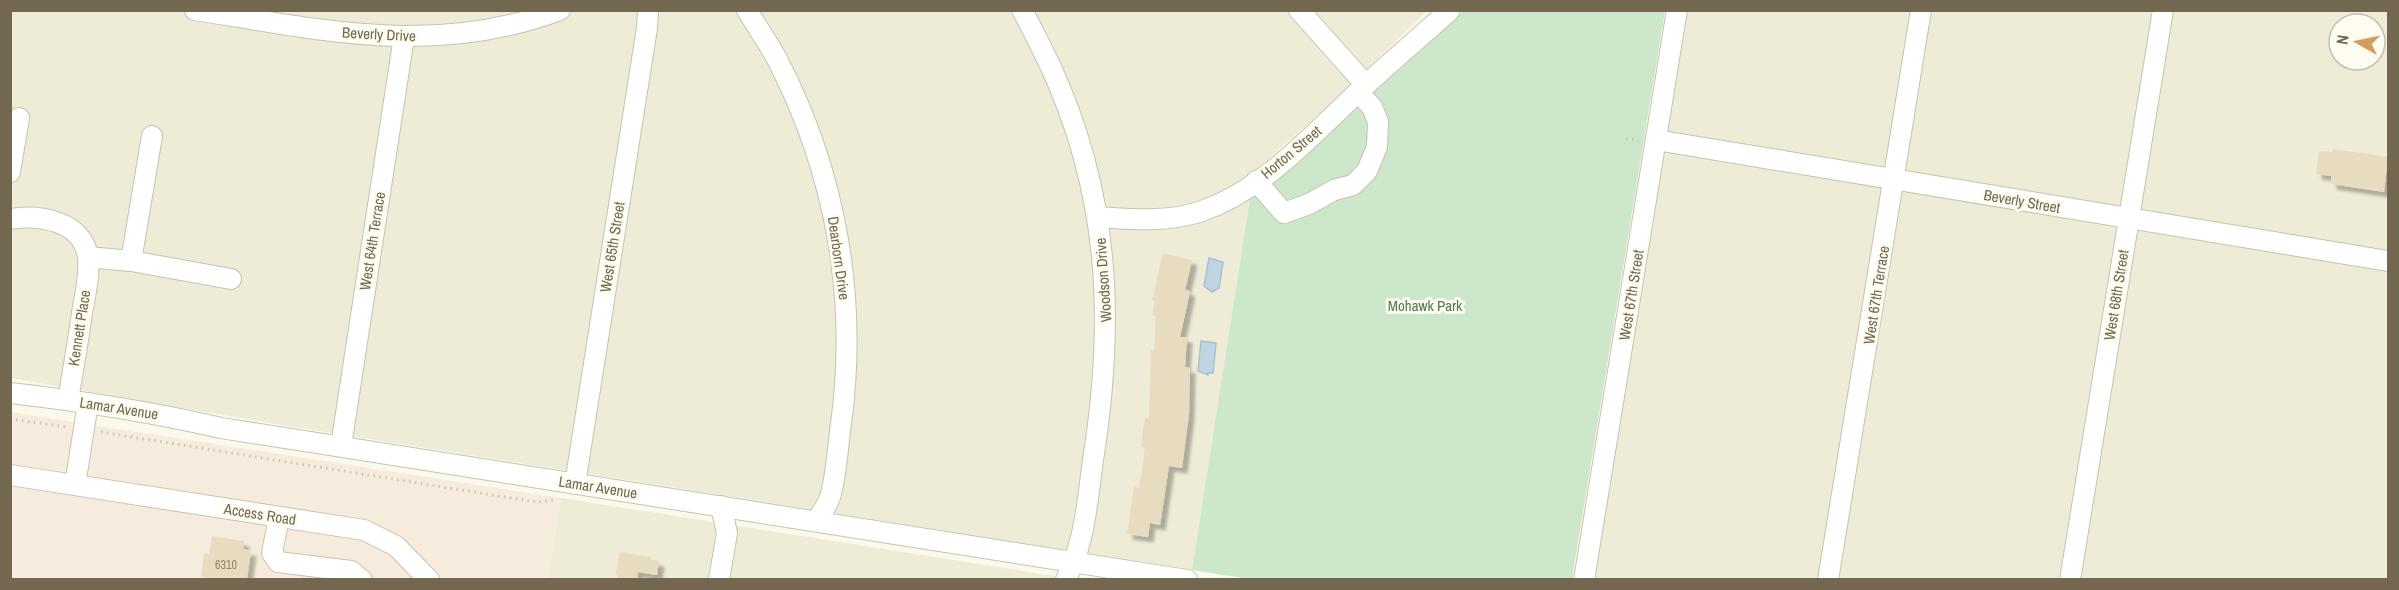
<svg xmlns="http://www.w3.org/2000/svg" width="2399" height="590" font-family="'Archivo Narrow',sans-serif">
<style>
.residential{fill:#eeebd7;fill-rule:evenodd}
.commercial{fill:#f6ecdd}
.green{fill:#cde7ca}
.water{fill:#c1d4e2;stroke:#a8c0d3;stroke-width:1.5}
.building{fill:#e8dcc0;filter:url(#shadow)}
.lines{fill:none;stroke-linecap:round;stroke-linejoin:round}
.minor-casing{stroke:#c9c2ae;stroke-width:22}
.path{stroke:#d2c5a8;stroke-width:3;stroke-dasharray:1.5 4.5;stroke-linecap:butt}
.minor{stroke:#fff;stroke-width:20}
.labels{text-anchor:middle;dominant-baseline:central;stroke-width:6;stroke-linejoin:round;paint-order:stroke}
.number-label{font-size:12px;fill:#90846c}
.street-label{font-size:15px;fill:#736750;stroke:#fdfcf1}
.park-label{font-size:15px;fill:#4c7d4c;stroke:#fdfcf1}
</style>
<defs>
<filter id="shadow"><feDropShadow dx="5.5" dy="5.5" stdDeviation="1.5" flood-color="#0004"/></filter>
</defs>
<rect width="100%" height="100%" fill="#faf9ea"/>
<g class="residential">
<polygon points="10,11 1427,11 1333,102 1254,171 1192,570 263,422 11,378"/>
<path d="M1684,11H2388V579L1591,580ZM2339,24H2375V60H2339Z"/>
<polygon points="561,498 1073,579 548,580"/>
</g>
<polygon class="commercial" points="10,412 561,498 548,579 11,579"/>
<polygon class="green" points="1463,11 1665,11 1572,579 1255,580 1192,570 1250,198 1267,186 1339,124"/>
<g class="water">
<polygon points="1209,258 1223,262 1219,288 1212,292 1204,286"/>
<polygon points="1201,341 1216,343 1213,373 1208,373 1208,375 1198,371"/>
</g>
<g class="building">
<polygon points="2333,149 2388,157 2384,192 2331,184 2331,176 2316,174 2319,151 2332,152"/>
<polygon points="1163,253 1192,260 1185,290 1190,291 1180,337 1187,337 1185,367 1190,368 1189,414 1182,468 1169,466 1160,525 1150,523 1148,537 1127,534 1134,487 1139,488 1143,463 1145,447 1141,446 1145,418 1149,418 1151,350 1154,350 1156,316 1152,315 1155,301 1152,300"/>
<polygon points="212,536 244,541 243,549 251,551 247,579 205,579 205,577 201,577 204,553 209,554"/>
<polygon points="620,552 651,557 651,560 659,561 657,575 638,572 637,579 618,579 616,573"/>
</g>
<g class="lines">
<g class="minor-casing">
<g id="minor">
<path d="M195,10C322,30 435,57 560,10"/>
<path d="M747,10C757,27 769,44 778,61C836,174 858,298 841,424C838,444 836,482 829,500C826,507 821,513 817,520"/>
<path d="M1022,10C1032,27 1040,46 1049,63C1110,193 1115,321 1093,460C1089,488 1087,518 1079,545C1076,557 1071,568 1066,580"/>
<polyline points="1299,10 1366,85"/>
<polyline points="1656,140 2388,261"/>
<polyline points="10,172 19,118"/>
<polyline points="1256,181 1284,213 1309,204 1334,190 1353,185 1367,171 1377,147 1378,122 1372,107 1358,92"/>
<path d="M1097,217C1132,219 1168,223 1202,211C1263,190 1311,136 1357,93C1387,65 1419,38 1450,10"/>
<path d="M10,219C39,214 84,221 88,258C90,275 85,296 82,313C78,342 73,371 68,400"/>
<polyline points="88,257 131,261 231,279"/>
<polyline points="131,261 152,136"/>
<path d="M10,393C81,401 152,412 221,428L1187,580"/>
<polyline points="341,446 404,37"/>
<polyline points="10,475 364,530 396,546 429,580"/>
<polyline points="575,484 647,28 648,10"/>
<polyline points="75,485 88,403"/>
<polyline points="279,517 272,553 278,562 351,571 362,580"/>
<polyline points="719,580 727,533 721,506"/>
<polyline points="1584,580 1677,10"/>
<polyline points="1828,580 1921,10"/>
<polyline points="2070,580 2163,10"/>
</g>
</g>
<g class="path">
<polyline points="1626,139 1639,140"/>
<polyline points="10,419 68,427"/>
<polyline points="101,432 536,502 554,500"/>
</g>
<use href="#minor" class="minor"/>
</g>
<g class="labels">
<g class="number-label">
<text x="226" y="565">6310</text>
</g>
<g class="street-label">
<text transform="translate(379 34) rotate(3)">Beverly Drive</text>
<text transform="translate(1291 152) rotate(-40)">Horton Street</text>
<text transform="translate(2022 201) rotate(10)">Beverly Street</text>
<text transform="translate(372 241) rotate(-81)">West 64th Terrace</text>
<text transform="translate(612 247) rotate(-81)">West 65th Street</text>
<text transform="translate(839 258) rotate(82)">Dearborn Drive</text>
<text transform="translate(1103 280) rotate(-94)">Woodson Drive</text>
<text transform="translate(1631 295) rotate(-81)">West 67th Street</text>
<text transform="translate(1876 295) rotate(-81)">West 67th Terrace</text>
<text transform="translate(2116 295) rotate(-81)">West 68th Street</text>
<text transform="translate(79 328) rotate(-81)">Kennett Place</text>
<text transform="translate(119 408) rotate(9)">Lamar Avenue</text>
<text transform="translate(598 487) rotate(9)">Lamar Avenue</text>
<text transform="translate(260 514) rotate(9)">Access Road</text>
</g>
<g class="park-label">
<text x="1425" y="305">Mohawk Park</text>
</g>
</g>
<rect width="2399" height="590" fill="none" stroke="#736750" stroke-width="24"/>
<g transform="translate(2357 42) rotate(279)"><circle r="28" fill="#fdfcf1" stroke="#c6c0b1" stroke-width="1.5"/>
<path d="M0-4.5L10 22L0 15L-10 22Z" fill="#d69c5e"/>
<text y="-9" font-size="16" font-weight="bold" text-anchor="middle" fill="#736750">N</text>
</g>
</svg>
